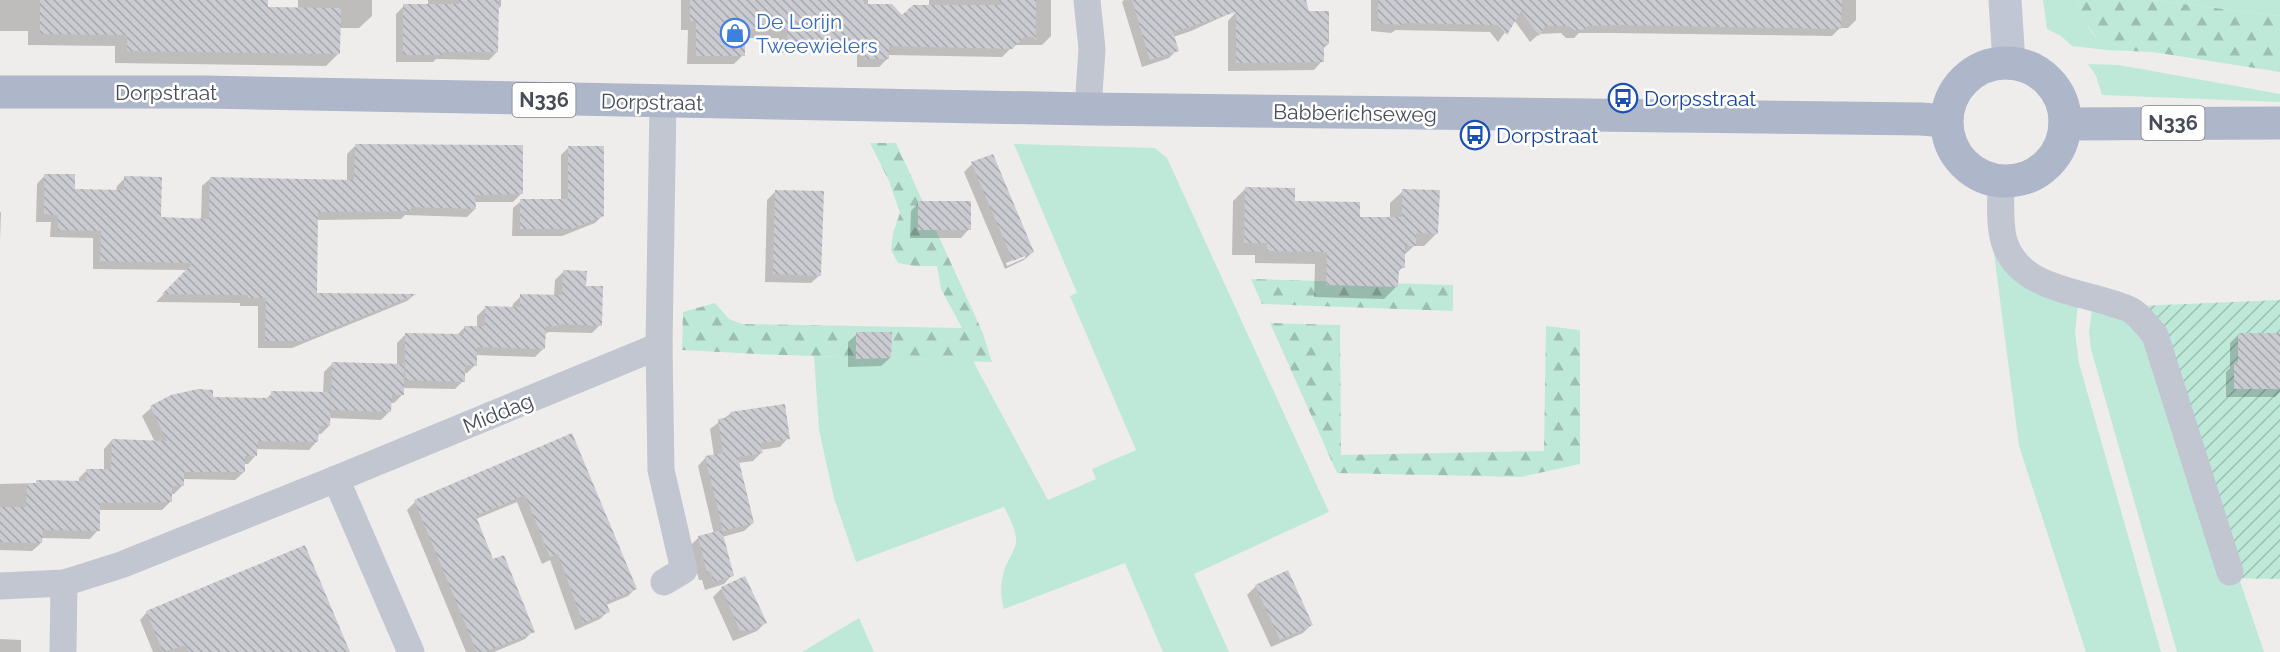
<svg xmlns="http://www.w3.org/2000/svg" width="2280" height="652" font-family="Raleway,sans-serif">
<style>
.grass{fill:#bee9d8}
.forest{fill:url(#forest-firs)}
.garden{fill:url(#garden-furrows)}
.shadow{fill:#0003;fill-rule:evenodd}
.building{fill:url(#building-back-hatch)}
.lines{fill:none;stroke-linecap:round;stroke-linejoin:round}
.street{stroke:#c1c6d0;stroke-width:27}
.secondary{stroke:#c1c6d4;stroke-width:33}
.primary{stroke:#aeb6c9;stroke-width:33}
.labels{text-anchor:middle;dominant-baseline:central;stroke-width:5;stroke-linejoin:round;paint-order:stroke}
.shield{fill:#fff;stroke:#7e828a;stroke-width:1.5}
.shield-label{font-size:20px;font-weight:bold;fill:#474c58}
.shop-label{font-size:21px;fill:#366cbe;stroke:#fff;text-anchor:start}
.street-label{font-size:21px;fill:#474c58;stroke:#fff}
.transit-label{font-size:21px;fill:#164399;stroke:#fff;text-anchor:start}
</style>
<defs>
<pattern id="forest-firs" width="22" height="20" patternUnits="userSpaceOnUse" patternTransform="scale(1.5)"><rect width="22" height="20" fill="#bee9d8"/><path d="M5 1l3.5 6h-7zM16 11l3.5 6h-7z" fill="#9cbfb2"/></pattern>
<pattern id="garden-furrows" width="10" height="10" patternUnits="userSpaceOnUse" patternTransform="scale(1.5)"><rect width="10" height="10" fill="#bee9d8"/><path d="M-1 1l2-2M0 10L10 0M9 11l2-2" fill="none" stroke="#9cbfb2"/></pattern>
<pattern id="building-back-hatch" width="6" height="6" patternUnits="userSpaceOnUse" patternTransform="scale(1.5)"><rect width="6" height="6" fill="#cacbd1"/><path d="M-1 5l2 2M0 0l6 6M5-1l2 2" fill="none" stroke="#a6a7ac"/></pattern>
</defs>
<rect width="100%" height="100%" fill="#efedec"/>
<g class="grass">
<path d="M2043,0H2077C2084,18 2091,37 2107,50L2072,46L2061,36L2047,29Z"/>
<polygon points="2151,0 2280,0 2280,16"/>
<polygon points="2088,64 2119,65 2280,94 2280,102 2102,95 2096,76"/>
<path d="M1014,144L1155,148L1167,158L1329,512L1194,574L1229,652H1163L1125,563L1004,609C1000,596 1000,581 1005,568C1009,557 1017,549 1016,537C1014,526 1009,517 1004,507L856,562L834,498L819,430L814,356L973,361L1048,500L1096,479L1092,469L1136,450L1070,296L1077,293Z"/>
<polygon points="1993,246 2078,304 2075,333 2079,363 2161,652 2086,652 2019,446"/>
<polygon points="2092,309 2127,323 2149,346 2239,578 2264,652 2177,652 2091,349 2089,332"/>
<polygon points="859,618 874,652 802,652"/>
</g>
<g class="forest">
<polygon points="2077,0 2151,0 2280,16 2280,72 2153,52 2107,50 2099,43 2084,19"/>
<polygon points="870,143 896,143 982,331 992,362 758,354 682,350 683,312 715,303 729,319 742,324 962,328 941,289 937,266 915,266 898,263 891,250 893,233 900,213 889,181"/>
<polygon points="1251,279 1453,285 1453,311 1262,304"/>
<polygon points="1270,323 1340,325 1341,455 1544,451 1546,326 1580,330 1580,464 1521,477 1337,473"/>
</g>
<polygon class="garden" points="2280,300 2280,579 2222,578 2138,306"/>
<g class="shadow">
<polygon points="0,0 266,0 266,8 298,9 298,0 372,0 372,16 359,28 339,28 338,54 326,66 115,63 115,46 28,45 28,31 0,31"/>
<polygon points="428,0 501,0 501,6 497,10 497,52 489,60 436,59 433,62 396,62 396,14 404,6 428,6"/>
<polygon points="681,0 868,0 868,6 902,17 929,6 929,0 1051,0 1051,36 1042,45 1014,45 1002,57 888,55 888,58 879,67 857,67 857,51 779,53 779,38 743,38 743,55 734,64 687,64 688,30 681,30"/>
<polygon points="1124,0 1252,0 1246,6 1191,31 1173,37 1177,50 1169,58 1142,67 1122,2"/>
<polygon points="1371,0 1856,0 1856,20 1848,28 1840,28 1832,36 1612,33 1579,33 1574,38 1566,38 1561,33 1539,34 1530,42 1514,20 1498,42 1490,32 1396,30 1391,33 1371,31"/>
<polygon points="1236,12 1329,12 1329,43 1322,50 1322,61 1314,70 1228,71 1228,21"/>
<polygon points="355,146 521,194 513,202 474,202 475,209 467,217 405,215 401,219 317,220 316,294 414,295 407,301 292,348 258,348 258,306 240,306 240,303 156,302 187,270 93,269 93,238 50,237 51,222 36,222 37,184 45,175 73,190 116,191 117,186 125,178 159,219 201,220 202,186 211,178 347,182 347,154"/>
<polygon points="569,147 603,215 595,223 562,236 512,236 513,208 521,201 561,201 561,155"/>
<path d="M972,164L1033,252L1024,260L1005,269L964,172ZM1025,255V258L1007,266L1006,263Z"/>
<polygon points="1245,189 1358,219 1390,219 1390,203 1403,191 1437,233 1424,246 1414,246 1403,256 1403,267 1397,273 1397,286 1384,299 1314,297 1315,264 1255,263 1255,255 1232,255 1233,201"/>
<polygon points="776,191 820,275 811,283 765,282 767,200"/>
<polygon points="919,202 969,229 961,238 910,238 911,211"/>
<polygon points="0,212 1,212 0,241"/>
<polygon points="563,272 585,287 600,325 592,333 549,332 544,334 544,348 535,357 475,355 475,365 467,373 464,373 463,381 455,389 402,388 402,395 394,403 390,403 390,411 381,420 329,418 329,426 321,434 317,434 317,441 309,450 256,449 256,455 248,464 244,464 244,472 235,480 183,479 183,485 174,494 170,494 170,502 162,510 98,510 98,530 90,539 41,538 41,543 32,551 0,550 0,484 79,482 79,478 87,470 104,470 104,449 112,440 155,442 142,416 151,408 172,397 265,400 272,393 323,394 324,372 332,364 397,365 397,343 405,335 457,335 465,327 477,327 477,316 486,307 512,308 513,304 521,296 554,296 555,280"/>
<polygon points="857,334 890,358 881,366 848,367 848,342"/>
<polygon points="2238,335 2280,364 2280,392 2275,397 2226,397 2226,372 2230,368 2230,343"/>
<polygon points="731,413 788,438 780,447 760,450 761,453 753,461 738,463 753,523 744,531 722,537 732,575 724,584 705,590 702,580 699,580 690,546 698,538 714,534 698,466 706,457 714,456 710,429"/>
<polygon points="572,435 635,589 628,596 606,605 608,611 600,619 575,630 550,560 542,564 517,502 476,519 492,561 533,631 525,639 494,652 466,652 407,510 415,502"/>
<polygon points="744,578 765,623 757,631 733,641 713,597 721,589"/>
<polygon points="1256,586 1311,625 1303,633 1271,647 1247,595"/>
<polygon points="147,612 348,652 153,652 140,620"/>
<polygon points="0,639 21,640 21,652 0,652"/>
</g>
<g class="building">
<polygon points="40,0 268,0 268,7 341,8 340,54 127,51 127,35 40,34"/>
<polygon points="459,0 499,0 498,52 442,52 442,55 403,55 403,4 459,4"/>
<polygon points="690,0 864,0 864,4 892,4 902,15 913,5 1003,5 999,0 1036,0 1036,41 1033,37 1024,37 1012,49 889,46 889,59 865,59 865,43 788,45 787,29 745,29 745,56 696,56 696,21 690,21"/>
<polygon points="1132,0 1306,0 1309,11 1329,11 1328,44 1324,44 1324,62 1236,63 1236,12 1173,32 1179,51 1150,60"/>
<polygon points="1378,0 1842,0 1841,29 1621,25 1588,26 1583,30 1574,30 1569,26 1545,26 1539,36 1521,11 1507,35 1498,25 1405,23 1401,25 1378,23"/>
<polygon points="355,144 523,145 523,194 475,195 476,209 411,207 411,211 318,212 317,293 417,294 302,341 265,341 266,298 248,298 248,295 162,294 193,263 100,261 101,231 58,230 58,215 44,214 44,174 75,174 75,189 124,190 124,176 162,177 161,217 209,219 210,177 354,180"/>
<polygon points="568,146 604,146 604,216 571,229 520,229 520,199 568,199"/>
<polygon points="993,154 1034,252 1013,261 971,162"/>
<polygon points="1245,187 1295,188 1295,201 1360,202 1360,217 1402,217 1402,189 1440,190 1438,234 1416,233 1416,246 1405,246 1405,268 1399,268 1398,287 1326,285 1327,252 1267,251 1267,243 1244,243"/>
<polygon points="775,190 824,191 821,276 773,274"/>
<rect x="918" y="201" width="53" height="29"/>
<polygon points="563,270 587,271 586,286 603,286 602,326 557,324 557,326 546,326 545,349 477,347 477,366 465,365 465,382 405,380 405,333 464,334 464,326 485,326 485,306 520,307 520,294 562,295"/>
<polygon points="856,332 892,332 891,358 856,359"/>
<polygon points="2238,333 2280,333 2280,389 2234,389 2234,362 2238,362"/>
<polygon points="332,362 404,364 404,395 392,395 391,412 331,410"/>
<polygon points="198,389 213,390 213,397 271,398 271,391 331,392 330,426 319,426 318,442 258,441 257,456 245,456 245,472 184,472 184,486 172,486 172,502 100,503 100,531 43,530 42,543 0,542 0,507 26,507 27,483 36,483 36,480 86,481 86,469 111,469 112,439 167,441 150,406 171,395"/>
<polygon points="785,404 790,439 760,443 763,453 738,457 754,523 723,531 705,456 723,453 718,419 731,417 730,412"/>
<polygon points="572,433 637,589 606,602 610,612 583,623 558,554 550,557 525,495 476,516 493,559 504,555 535,632 485,652 477,652 414,500"/>
<polygon points="722,530 734,576 713,582 711,572 707,573 698,536"/>
<polygon points="305,545 350,652 189,652 186,645 163,652 146,611"/>
<polygon points="1288,570 1313,625 1280,640 1255,585"/>
<polygon points="745,576 767,623 749,631 740,631 721,587"/>
</g>
<g class="lines">
<g class="street">
<polyline points="1087,0 1092,49 1088,109"/>
<polyline points="663,102 659,346 661,470 684,570 664,582"/>
<path d="M2001,181C2001,200 1999,223 2004,241C2018,287 2072,290 2111,303C2119,306 2130,308 2136,314C2143,320 2149,328 2155,335L2230,572"/>
<polyline points="336,479 411,652"/>
<polyline points="0,586 64,583 121,565 336,479 659,346"/>
<polyline points="63,652 64,583"/>
</g>
<polyline class="secondary" points="2005,0 2009,63"/>
<g class="primary">
<circle cx="2006" cy="122" r="59"/>
<polyline points="0,92 206,92 1088,109 1921,119 1946,121"/>
<polyline points="2065,124 2280,123"/>
</g>
</g>
<defs>
<g id="shop-ring" transform="scale(1.5)"><circle r="9.5" fill="#fff" stroke="#3f7fe0" stroke-width="1.5"/><path d="M-5-2.5h2.3a2.7 3.5 0 0 1 5.4 0H5L5.5 6h-11ZM-1.5-2.5h3a1.5 2.3 0 0 0-3 0Z" fill="#3f7fe0"/></g>
<g id="bus-ring" transform="scale(1.5)"><circle r="9.5" fill="#fff" stroke="#1a4fb4" stroke-width="1.5"/><path d="M-5-6H5V4H4V6H2V4H-2V6H-4V4H-5ZM-3.5-4V0h7V-4ZM-3.5 1.2v1.5H-2V1.2ZM2 1.2v1.5H3.5V1.2Z" fill="#1a4fb4"/></g>
</defs>
<g fill-rule="evenodd">
<use href="#shop-ring" x="735" y="33"/>
<use href="#bus-ring" x="1623" y="98"/>
<use href="#bus-ring" x="1475" y="135"/>
</g>
<g class="labels">
<g class="shield">
<rect x="512.5" y="83" width="63" height="34" rx="4.5"/>
<rect x="2141.5" y="106" width="63" height="34" rx="4.5"/>
</g>
<g class="shield-label">
<text x="544" y="100">N336</text>
<text x="2173" y="123">N336</text>
</g>
<g class="shop-label">
<text x="756" y="21">De Lorijn<tspan x="756" dy="24">Tweewielers</tspan></text>
</g>
<g class="street-label">
<text x="166" y="92">Dorpstraat</text>
<text transform="translate(652 102) rotate(1)">Dorpstraat</text>
<text transform="translate(1355 113) rotate(1)">Babberichseweg</text>
<text transform="translate(498 413) rotate(-22)">Middag</text>
</g>
<g class="transit-label">
<text x="1644" y="98">Dorpsstraat</text>
<text x="1496" y="135">Dorpstraat</text>
</g>
</g>
</svg>
